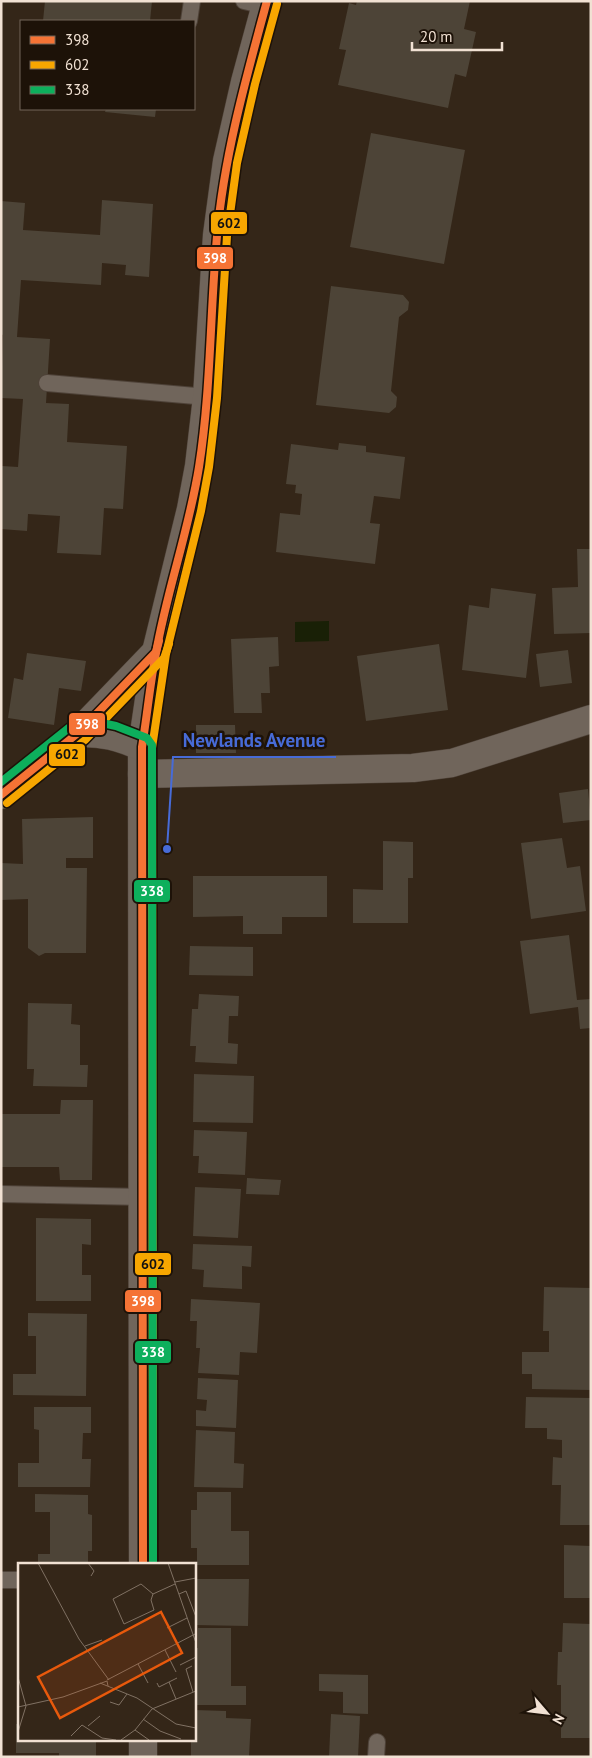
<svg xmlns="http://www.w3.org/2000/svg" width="592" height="1758" font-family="'PT Sans',sans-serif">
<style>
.water{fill:#192006}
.building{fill:#4d4437}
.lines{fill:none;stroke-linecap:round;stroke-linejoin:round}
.service-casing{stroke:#4e4238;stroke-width:18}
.minor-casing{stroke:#4e4238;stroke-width:29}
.tertiary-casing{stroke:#4e4238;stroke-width:29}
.secondary-casing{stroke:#4e4238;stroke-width:29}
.service{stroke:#70655b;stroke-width:16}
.minor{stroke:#70655b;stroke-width:28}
.tertiary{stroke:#70655b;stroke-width:28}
.secondary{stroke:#70655b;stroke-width:28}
.bus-1-casing{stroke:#1d1208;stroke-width:11}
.bus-2-casing{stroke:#1d1208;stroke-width:11}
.bus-3-casing{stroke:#1d1208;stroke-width:11}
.bus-1{stroke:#f57335;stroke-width:8}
.bus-2{stroke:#f7a600;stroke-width:8}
.bus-3{stroke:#0daf5c;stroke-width:8}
.inset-road{fill:none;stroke:#807163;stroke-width:1}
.view{fill:#e8590c;fill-opacity:0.15;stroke:#e8590c;stroke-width:2.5}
.inset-edge{fill:none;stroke:#f1e1d3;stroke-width:2.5}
.leader{fill:none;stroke:#476bd7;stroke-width:2}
.callout-dot{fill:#476bd7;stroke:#1d1208;stroke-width:2}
.callout-label{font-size:19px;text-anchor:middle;font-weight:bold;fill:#476bd7;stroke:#1d1208;stroke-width:5;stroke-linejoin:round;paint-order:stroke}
.line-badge{stroke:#1d1208;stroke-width:2}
.badge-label{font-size:14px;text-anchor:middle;font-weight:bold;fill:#fff}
.pale-badge-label{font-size:14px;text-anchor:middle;font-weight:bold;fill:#111}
</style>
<rect width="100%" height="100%" fill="#342618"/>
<polygon class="water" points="329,621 329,641 295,642 295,622"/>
<g class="building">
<polygon points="45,1 152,1 150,21 43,21"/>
<polygon points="357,1 470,1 464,29 476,32 466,77 455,74 448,108 338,85 346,50 339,49 349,3 356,5"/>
<polygon points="106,109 156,109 155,117 105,112"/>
<polygon points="371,133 465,150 444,264 350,247"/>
<polygon points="102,200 153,204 149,277 125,275 126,265 102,263 101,285 21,280 17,337 50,339 46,403 69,404 67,442 127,446 123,509 104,508 101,555 57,553 60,516 28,514 27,531 1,529 2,466 18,467 23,399 1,398 3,335 1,334 1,201 25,203 23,230 100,235"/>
<polygon points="331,286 403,295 409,302 408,310 399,317 391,391 397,397 396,407 389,413 316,405"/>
<polygon points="339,443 366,446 366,452 405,457 400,499 374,496 370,523 380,524 375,564 276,552 280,513 300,515 302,494 295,493 296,485 286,484 291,444 338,450"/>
<polygon points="577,549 591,549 591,633 554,634 552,588 578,587"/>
<polygon points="491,588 536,594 526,678 462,670 469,605 489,608"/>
<polygon points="278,637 279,666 269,667 270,693 261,693 262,713 234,713 231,639"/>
<polygon points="439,644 448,710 366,721 357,656"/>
<polygon points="568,650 572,683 540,687 536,654"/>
<polygon points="27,653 86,661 81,691 59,688 54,725 8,718 14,678 23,680"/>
<polygon points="196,725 235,725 236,753 196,753"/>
<polygon points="588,789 591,820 563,823 559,793"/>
<polygon points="93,817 93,858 66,858 66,868 87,868 86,953 45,953 39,956 28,948 28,899 1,900 1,863 23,864 22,819"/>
<polygon points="562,838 567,868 580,866 586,911 531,919 521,843"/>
<polygon points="383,841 413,842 413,878 408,878 408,923 353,923 353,889 383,890"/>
<polygon points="193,876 327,876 327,917 282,917 282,934 243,934 243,916 193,917"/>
<polygon points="569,935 577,1000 591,999 591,1028 580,1029 578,1007 530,1014 520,941"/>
<polygon points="190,946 253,947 253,976 189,975"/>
<polygon points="199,994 239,996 238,1016 229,1016 228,1043 238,1044 237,1064 195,1062 196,1046 190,1046 191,1028 192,1009 198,1009"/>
<polygon points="28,1003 72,1004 71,1024 80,1025 80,1065 88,1065 87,1087 33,1086 34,1069 27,1069"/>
<polygon points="194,1074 254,1076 253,1123 193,1122"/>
<polygon points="61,1100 93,1100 92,1180 60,1180 59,1167 1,1167 1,1114 60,1114"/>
<polygon points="194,1130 247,1132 245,1175 198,1173 199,1156 193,1156"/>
<polygon points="247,1178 281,1180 279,1195 246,1194"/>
<polygon points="195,1187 241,1189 238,1238 193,1236"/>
<polygon points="36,1218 91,1219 91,1245 82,1244 82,1275 91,1275 91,1301 36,1301"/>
<polygon points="193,1244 252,1246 251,1267 242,1266 242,1289 203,1287 204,1270 192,1269"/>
<polygon points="544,1287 591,1288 591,1390 532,1389 532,1374 522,1374 522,1352 549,1352 549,1331 543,1331"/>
<polygon points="191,1299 260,1303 257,1353 240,1352 239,1375 198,1373 200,1348 196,1348 197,1321 190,1321"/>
<polygon points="28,1313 87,1314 86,1396 13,1395 13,1374 36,1374 36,1336 28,1336"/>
<polygon points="198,1378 238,1380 236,1428 196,1426 196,1410 206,1411 207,1400 197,1399"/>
<polygon points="526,1397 591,1398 591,1525 560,1525 561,1485 552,1485 553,1457 562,1458 562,1440 547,1439 547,1428 525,1428"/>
<polygon points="34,1407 91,1407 91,1433 83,1433 82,1459 91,1459 90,1487 18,1487 18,1463 39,1463 39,1430 34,1429"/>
<polygon points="196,1430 235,1432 234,1463 244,1464 243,1488 194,1487"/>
<polygon points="197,1492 231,1492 231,1531 249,1531 249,1565 197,1565 197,1548 191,1548 191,1510 197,1510"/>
<polygon points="35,1494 88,1495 88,1514 92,1515 92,1551 88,1551 88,1564 38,1564 38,1554 50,1554 50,1512 35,1512"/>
<polygon points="564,1545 591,1546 591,1598 564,1598"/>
<polygon points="197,1579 249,1579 248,1626 194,1625 194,1603 197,1603"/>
<polygon points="563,1623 591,1624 591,1738 561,1738 561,1685 557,1685 558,1652 562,1652"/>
<polygon points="198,1628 231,1628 231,1686 246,1686 246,1705 197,1705 197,1687 194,1687 194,1648 198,1648"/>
<polygon points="319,1674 368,1675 368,1714 343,1713 343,1692 319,1691"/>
<polygon points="194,1710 226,1711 226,1718 251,1719 249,1756 191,1757 191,1739 194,1739"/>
<polygon points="331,1714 360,1716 358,1757 329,1757"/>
<polygon points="16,1724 19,1724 19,1739 96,1739 96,1757 59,1757 59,1753 16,1753"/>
</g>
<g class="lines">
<g class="service-casing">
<g id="service">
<polyline points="244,1 266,6"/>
<polyline points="189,21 192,1"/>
<polyline points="47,383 207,397"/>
<polyline points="1,1194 143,1197"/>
<polyline points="1,1580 19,1580"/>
<polyline points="376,1757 377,1742"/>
</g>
</g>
<g class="minor-casing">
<polyline id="minor" points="142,774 413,768 452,763 591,719"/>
</g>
<g class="tertiary-casing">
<g id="tertiary">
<polyline points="142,747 143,1564"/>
<polyline points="143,1739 143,1757"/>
</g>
</g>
<g class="secondary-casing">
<g id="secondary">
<path d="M78,733C102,732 120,737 142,747L156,652L191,509L199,466L207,397L217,235L227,161L245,82L267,1"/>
<polyline points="1,795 78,733 156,652"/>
</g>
</g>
<use href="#service" class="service"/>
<use href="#minor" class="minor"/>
<use href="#tertiary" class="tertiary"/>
<use href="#secondary" class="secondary"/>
<g class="bus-1-casing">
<g id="bus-1">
<polyline points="1,795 78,733 156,652 159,641"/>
<path d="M143,1564L142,747C147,716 150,684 156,653C167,590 189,530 199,467C211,391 210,313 217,236C224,156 246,78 267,1"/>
</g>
</g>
<g class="bus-2-casing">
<g id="bus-2">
<polyline points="7,803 85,740 164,658 169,644"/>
<polyline points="153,1564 152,748 166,654 201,511 209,467 217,398 227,236 237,163 255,84 277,4"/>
</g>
</g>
<g class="bus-3-casing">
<polyline id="bus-3" points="1,782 75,723 97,722 116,726 147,738 152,745 153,1564"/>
</g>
<use href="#bus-1" class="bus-1"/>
<use href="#bus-2" class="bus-2"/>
<use href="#bus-3" class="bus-3"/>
</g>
<g transform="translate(18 1563)">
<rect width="178" height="178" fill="#342618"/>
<path class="inset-road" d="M20,0L61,76L91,117M70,0L76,8L73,13M150,0L178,80M157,19L178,15M135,31L133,37L136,47L106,61L95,36L123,21L135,31L157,21M161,31L168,28L178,54M149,65L169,55M67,83L84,77M147,87L158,109M120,101L130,120M162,102L178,94M174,103L168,106L175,129M0,114L8,143L0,169M89,117L177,71M151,119L158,136M82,120L119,135L158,161L178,165M139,120L141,124L159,115M92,139L101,142L109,131M0,144L45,134L89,118L90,123M125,156L142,168L163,176M70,163L82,153M117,167L131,177M53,173L64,162L84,175L98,177M103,177L117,167L134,146L178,128"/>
<path class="view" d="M143,49L164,90L42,155L20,114Z"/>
<rect width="178" height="178" class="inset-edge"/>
</g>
<path class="leader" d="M167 849L173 757H336"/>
<circle class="callout-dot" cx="167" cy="849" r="5"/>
<g class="callout-label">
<text x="254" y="747">Newlands Avenue</text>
</g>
<g class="line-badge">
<rect x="210" y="211" width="38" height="24" rx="5" fill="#f7a600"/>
<rect x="196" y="246" width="38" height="24" rx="5" fill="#f57335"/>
<rect x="68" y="712" width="38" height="24" rx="5" fill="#f57335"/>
<rect x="48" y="743" width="38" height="24" rx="5" fill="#f7a600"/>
<rect x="133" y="879" width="38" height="24" rx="5" fill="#0daf5c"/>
<rect x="134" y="1252" width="38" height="24" rx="5" fill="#f7a600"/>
<rect x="124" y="1289" width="38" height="24" rx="5" fill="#f57335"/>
<rect x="134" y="1340" width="38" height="24" rx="5" fill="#0daf5c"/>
</g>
<g class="badge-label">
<text x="215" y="263">398</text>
<text x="87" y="729">398</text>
<text x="152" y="896">338</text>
<text x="143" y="1306">398</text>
<text x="153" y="1357">338</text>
</g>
<g class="pale-badge-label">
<text x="229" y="228">602</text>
<text x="67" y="759">602</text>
<text x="153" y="1269">602</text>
</g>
<rect width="592" height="1758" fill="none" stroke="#f1e1d3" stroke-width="5"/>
<rect x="20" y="20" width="175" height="90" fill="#1d1208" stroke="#726559"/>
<rect x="30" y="36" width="25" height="8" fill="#f57335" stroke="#726559"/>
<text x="65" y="45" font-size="15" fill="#f1e1d3">398</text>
<rect x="30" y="61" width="25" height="8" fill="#f7a600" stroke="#726559"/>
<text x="65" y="70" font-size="15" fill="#f1e1d3">602</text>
<rect x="30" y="86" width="25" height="8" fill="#0daf5c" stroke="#726559"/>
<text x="65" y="95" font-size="15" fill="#f1e1d3">338</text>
<g transform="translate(547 1713) rotate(118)" stroke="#1d1208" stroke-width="4" paint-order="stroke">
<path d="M0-4L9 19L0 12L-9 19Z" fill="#f1e1d3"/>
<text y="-8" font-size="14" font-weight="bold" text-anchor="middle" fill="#f1e1d3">N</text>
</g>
<path d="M412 42v8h90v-8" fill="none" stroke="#f1e1d3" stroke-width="2.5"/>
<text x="420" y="42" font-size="15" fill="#f1e1d3" stroke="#1d1208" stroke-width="4" paint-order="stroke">20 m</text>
</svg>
